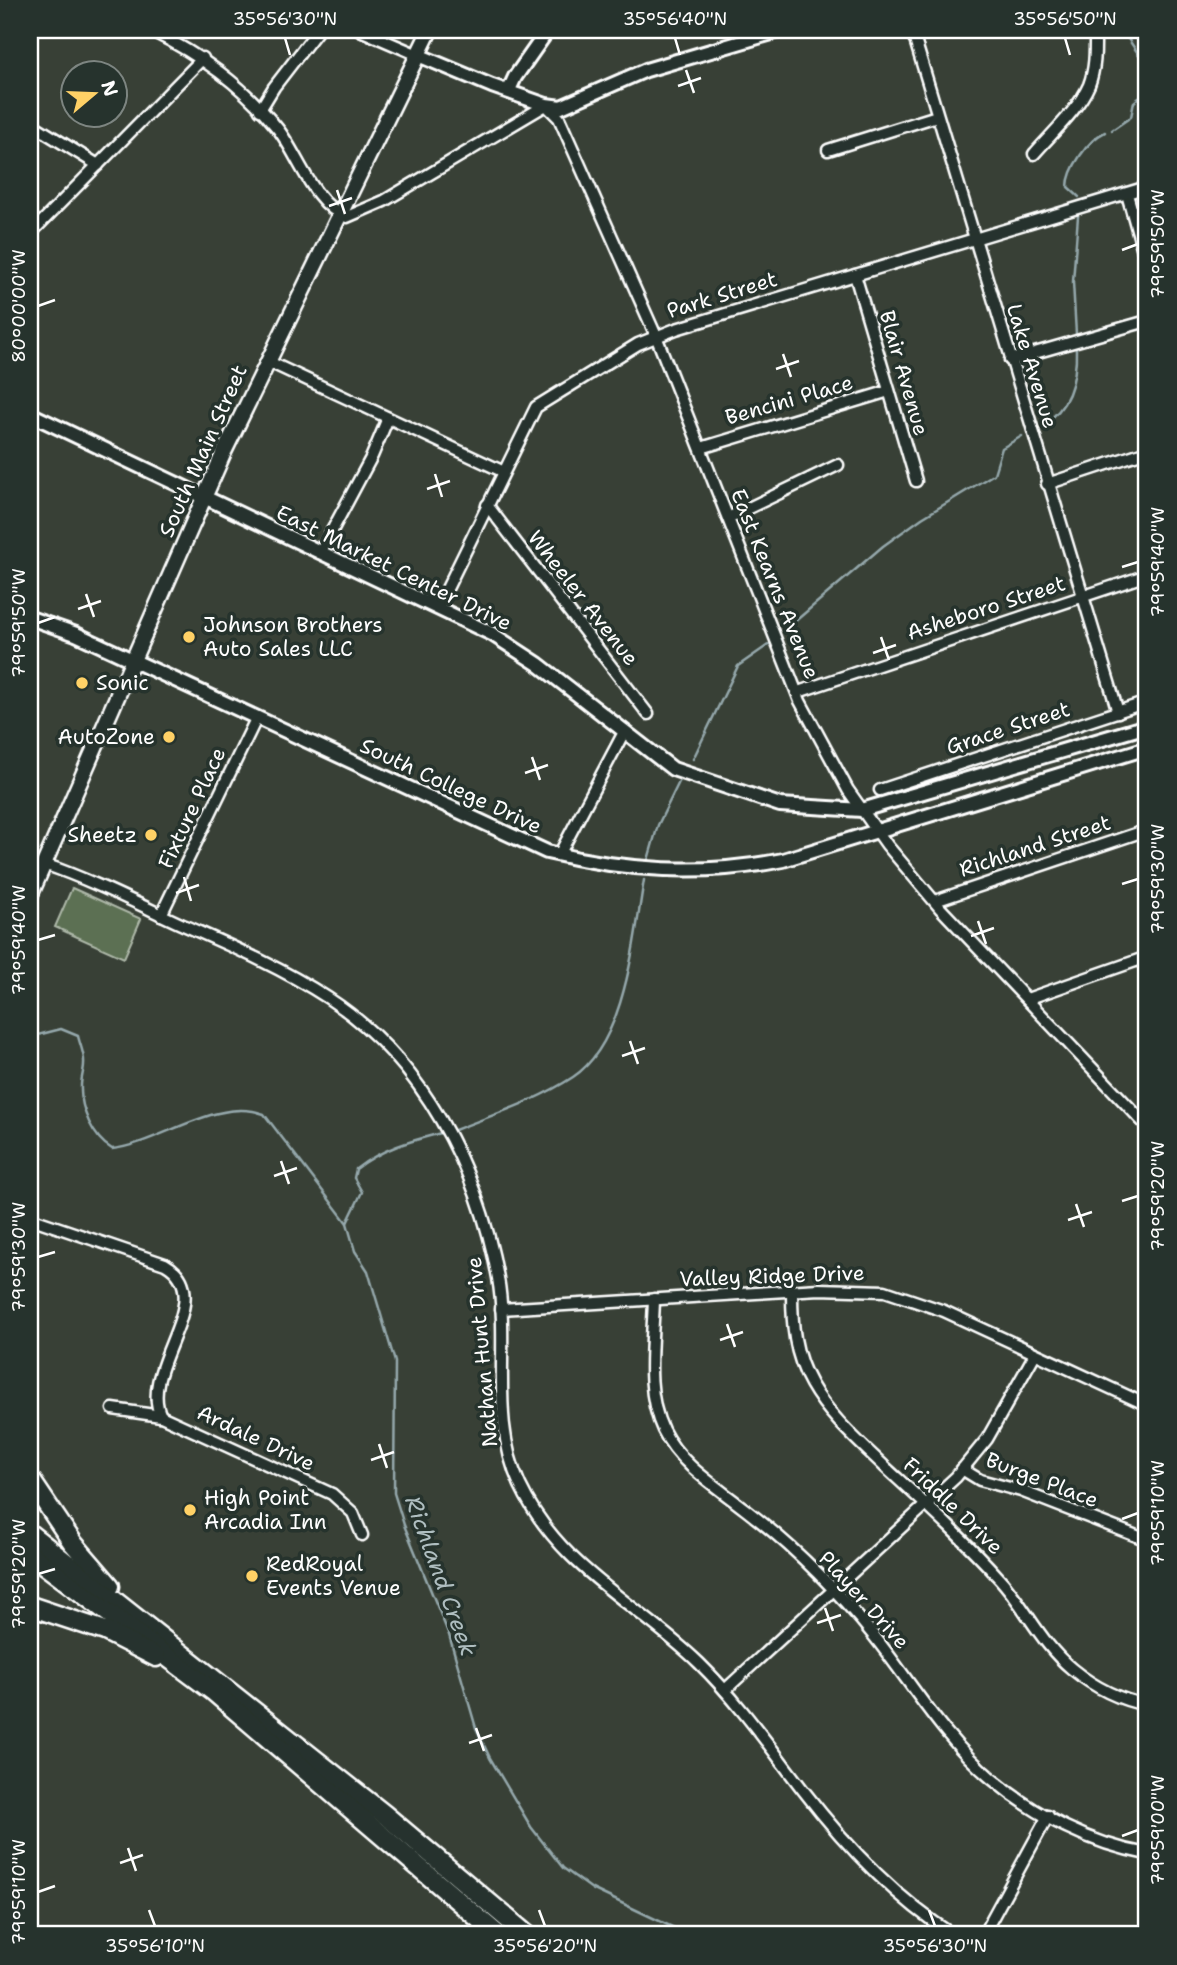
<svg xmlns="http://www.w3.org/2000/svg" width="1177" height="1965" font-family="'Shantell Sans',sans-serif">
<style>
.green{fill:#5c7053;stroke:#aeb8a9;stroke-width:2}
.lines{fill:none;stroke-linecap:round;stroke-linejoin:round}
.stream{stroke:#95a8ac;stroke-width:2.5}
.minor-casing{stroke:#fff;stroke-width:15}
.tertiary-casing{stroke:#fff;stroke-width:18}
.secondary-casing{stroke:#fff;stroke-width:18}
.primary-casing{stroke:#fff;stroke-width:19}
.motorway-casing{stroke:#fff;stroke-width:23}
.minor{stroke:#26332d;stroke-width:10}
.tertiary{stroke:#26332d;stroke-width:12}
.secondary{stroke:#26332d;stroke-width:12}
.primary{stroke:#26332d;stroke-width:14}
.motorway{stroke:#26332d;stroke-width:18}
.ticks{fill:none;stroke:#fff;stroke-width:2.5}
.poi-dot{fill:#ffd166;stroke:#26332d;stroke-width:2.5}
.labels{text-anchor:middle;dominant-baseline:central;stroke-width:7;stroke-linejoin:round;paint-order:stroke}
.street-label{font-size:21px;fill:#fff;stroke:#26332d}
.poi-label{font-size:21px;fill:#fff;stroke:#26332d;text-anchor:start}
.water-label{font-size:23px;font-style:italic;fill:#afbec0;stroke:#26332d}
.neatline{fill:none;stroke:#fff;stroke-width:2.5}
.ticks-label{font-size:18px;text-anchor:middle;fill:#fff}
</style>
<rect width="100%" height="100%" fill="#384036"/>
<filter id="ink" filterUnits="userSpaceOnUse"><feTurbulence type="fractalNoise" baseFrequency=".0143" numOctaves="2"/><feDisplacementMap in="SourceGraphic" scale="14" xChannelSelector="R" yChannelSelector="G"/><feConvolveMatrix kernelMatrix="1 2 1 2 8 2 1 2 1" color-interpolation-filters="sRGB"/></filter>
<g filter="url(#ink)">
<polygon class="green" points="72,888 141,919 124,958 55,927"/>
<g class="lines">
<g class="stream">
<polyline points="1122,30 1144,62 1147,76"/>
<polyline points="1112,130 1131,117 1134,102 1144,94 1147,85"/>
<path d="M1079,197L1068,187C1068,169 1088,140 1105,132"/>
<polyline points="1076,334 1073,282 1078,216"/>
<path d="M1044,424C1070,407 1077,378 1076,348"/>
<polyline points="785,630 883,546 922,518 994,474 1002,448 1022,436"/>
<polyline points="693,759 738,666 771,643"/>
<polyline points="648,860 658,825 679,782"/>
<path d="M30,1037L61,1029L78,1036C80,1045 85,1055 84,1064C84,1071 81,1078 81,1086C80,1109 93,1138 112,1149C159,1144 217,1096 264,1114L347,1223L355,1251L368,1271L395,1362L394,1493L404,1525L449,1635L476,1728L490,1758L531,1827L563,1868L592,1889L689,1935"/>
<path d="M455,1130C495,1114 537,1101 573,1077C626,1042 634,938 644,880"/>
<path d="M347,1223L362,1192L354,1178L356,1169C381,1149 410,1141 441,1133"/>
</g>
<g class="minor-casing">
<g id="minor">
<path d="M150,30C200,55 242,84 278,129C299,156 313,205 347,217L384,201L546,105L559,118L656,336L800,701L848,790L887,845L940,908L1147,1126"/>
<polyline points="360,30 418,55"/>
<polyline points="912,30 1118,712"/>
<polyline points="260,110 274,87 318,30"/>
<polyline points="30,123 98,165"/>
<polyline points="828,150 937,116"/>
<path d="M1034,154C1052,133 1078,110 1089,85C1096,67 1095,48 1095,30"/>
<polyline points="1127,194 1147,265"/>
<polyline points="30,234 203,58"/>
<polyline points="855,275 916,481"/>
<polyline points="1010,360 1147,321"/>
<polyline points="267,361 502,471"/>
<polyline points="701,448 889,391"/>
<polyline points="1047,484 1147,451"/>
<polyline points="487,505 648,714"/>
<polyline points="728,518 838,465"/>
<polyline points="320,553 372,456 388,418"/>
<polyline points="438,607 536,407 638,344 676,329 1147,187"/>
<polyline points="798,692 1147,575"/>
<polyline points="880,790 1147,702"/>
<polyline points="559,855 624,732"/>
<path d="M44,864C91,880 136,903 181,924C231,946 282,968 328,998C423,1060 478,1169 498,1278C510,1347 489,1419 520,1485C559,1568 637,1603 699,1663C738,1701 770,1747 803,1790C846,1846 894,1897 953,1935"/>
<polyline points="935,901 1147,830"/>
<polyline points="161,915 257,717"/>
<polyline points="1027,999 1147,957"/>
<path d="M30,1218L165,1264C221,1296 137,1369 161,1416"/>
<path d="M792,1292C792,1325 794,1354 811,1384C829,1416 858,1441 885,1467C924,1503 963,1538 999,1578C1025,1606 1041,1644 1072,1669C1094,1687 1119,1700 1147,1705"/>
<path d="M654,1299C653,1342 644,1390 663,1430C680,1465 716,1486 746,1510C793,1546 837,1590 874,1636C913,1685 943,1738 992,1779C1036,1816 1091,1844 1147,1854"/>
<polyline points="501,1309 819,1289 885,1291 944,1311 1147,1405"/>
<polyline points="113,1409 161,1416 332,1494 353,1513 362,1535"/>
<polyline points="962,1469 980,1480 1021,1491 1147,1540"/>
<polyline points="725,1690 956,1477 987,1439 1035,1354"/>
<polyline points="983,1935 1048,1816"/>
</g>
</g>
<g class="tertiary-casing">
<g id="tertiary">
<polyline points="418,55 492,86 546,105 561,107 646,70 782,30"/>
<polyline points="509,90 515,77 548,30"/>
</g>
</g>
<g class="secondary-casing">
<g id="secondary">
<polyline points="30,414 492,634 538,664 673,769 780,805 862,810 1147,726"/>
<path d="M30,618L76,634L547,852C626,871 702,876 783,860L1147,748"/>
</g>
</g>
<g class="primary-casing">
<polyline id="primary" points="30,896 224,452 430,30"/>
</g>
<g class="motorway-casing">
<g id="motorway">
<polyline points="30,1479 73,1543 110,1586"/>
<polyline points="30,1534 385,1815 527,1935"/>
<polyline points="30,1554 213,1691 498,1935"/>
<polyline points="30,1606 105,1631 156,1657"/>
</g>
</g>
<use href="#minor" class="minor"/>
<use href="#tertiary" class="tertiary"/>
<use href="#secondary" class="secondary"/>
<use href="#primary" class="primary"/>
<use href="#motorway" class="motorway"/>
</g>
</g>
<path class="ticks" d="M285,38L290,55M675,38L680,55M1065,38L1070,55M686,70L694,93M678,86L701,78M337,190L345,214M329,206L352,198M1122,250L1138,244M38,306L55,300M783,354L791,377M776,369L799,361M435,474L442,497M427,489L450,481M1122,567L1138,562M86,594L94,617M78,609L101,601M38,623L55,617M881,637L889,660M873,653L896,645M532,757L540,780M525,773L548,765M184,877L191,901M1122,884L1138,879M176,893L199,885M978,921L986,944M971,936L994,928M38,940L55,935M630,1041L638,1064M622,1056L645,1048M281,1161L289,1184M274,1176L297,1168M1122,1201L1138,1196M1076,1204L1084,1227M1068,1220L1092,1212M38,1257L55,1252M727,1324L735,1347M720,1340L743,1332M379,1444L387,1468M371,1460L394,1452M1122,1519L1138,1513M38,1574L55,1569M825,1608L833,1631M817,1623L841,1615M476,1728L484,1751M469,1743L492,1735M1122,1836L1138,1830M128,1848L136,1871M120,1863L143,1855M38,1892L55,1886M149,1910L155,1926M539,1910L545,1926M929,1910L935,1926"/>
<g class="poi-dot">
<circle cx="189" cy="637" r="7"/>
<circle cx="82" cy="683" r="7"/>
<circle cx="169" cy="737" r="7"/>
<circle cx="151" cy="835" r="7"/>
<circle cx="190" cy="1510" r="7"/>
<circle cx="252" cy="1576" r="7"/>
</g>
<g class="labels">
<g class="street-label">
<text transform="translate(722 295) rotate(-17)">Park Street</text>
<text transform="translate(1032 366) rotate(73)">Lake Avenue</text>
<text transform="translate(904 373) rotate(74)">Blair Avenue</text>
<text transform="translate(789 400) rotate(-16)">Bencini Place</text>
<text transform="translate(203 451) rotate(-66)">South Main Street</text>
<text transform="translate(394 568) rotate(26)">East Market Center Drive</text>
<text transform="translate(775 584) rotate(68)">East Kearns Avenue</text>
<text transform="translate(583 598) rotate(52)">Wheeler Avenue</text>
<text transform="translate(986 608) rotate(-18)">Asheboro Street</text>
<text transform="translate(1008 728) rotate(-18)">Grace Street</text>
<text transform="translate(451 786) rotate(25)">South College Drive</text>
<text transform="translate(192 808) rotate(-65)">Fixture Place</text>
<text transform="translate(1035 846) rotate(-18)">Richland Street</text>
<text transform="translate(772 1276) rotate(-2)">Valley Ridge Drive</text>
<text transform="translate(482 1352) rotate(-95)">Nathan Hunt Drive</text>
<text transform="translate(256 1438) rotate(25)">Ardale Drive</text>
<text transform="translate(1042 1480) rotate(21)">Burge Place</text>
<text transform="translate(953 1506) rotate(44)">Friddle Drive</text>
<text transform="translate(864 1600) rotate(48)">Player Drive</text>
</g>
<g class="poi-label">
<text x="203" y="625">Johnson Brothers<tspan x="203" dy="24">Auto Sales LLC</tspan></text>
<text x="96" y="683">Sonic</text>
<text x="155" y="737" text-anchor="end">AutoZone</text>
<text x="137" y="835" text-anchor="end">Sheetz</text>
<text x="204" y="1498">High Point<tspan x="204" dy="24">Arcadia Inn</tspan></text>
<text x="266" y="1564">RedRoyal<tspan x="266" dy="24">Events Venue</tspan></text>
</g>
<g class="water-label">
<text transform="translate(441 1576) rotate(70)">Richland Creek</text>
</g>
</g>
<rect width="1177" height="1965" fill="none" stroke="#26332d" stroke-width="77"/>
<g transform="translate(94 94) rotate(71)"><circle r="33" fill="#26332d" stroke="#7d8581" stroke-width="2"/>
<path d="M0-5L12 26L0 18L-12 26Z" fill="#ffd166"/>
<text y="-10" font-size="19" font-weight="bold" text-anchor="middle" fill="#ffffff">N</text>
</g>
<rect x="38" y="38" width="1100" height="1888" class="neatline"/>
<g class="ticks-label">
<text x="285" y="25">35°56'30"N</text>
<text x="675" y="25">35°56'40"N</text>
<text x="1065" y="25">35°56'50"N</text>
<text transform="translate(1158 244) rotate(-90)" y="6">79°59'50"W</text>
<text transform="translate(19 306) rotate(-90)" y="6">80°00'00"W</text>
<text transform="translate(1158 562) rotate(-90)" y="6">79°59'40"W</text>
<text transform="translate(19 623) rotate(-90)" y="6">79°59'50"W</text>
<text transform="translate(1158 879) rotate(-90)" y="6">79°59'30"W</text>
<text transform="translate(19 940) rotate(-90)" y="6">79°59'40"W</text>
<text transform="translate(1158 1196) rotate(-90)" y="6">79°59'20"W</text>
<text transform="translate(19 1257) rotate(-90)" y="6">79°59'30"W</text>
<text transform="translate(1158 1513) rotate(-90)" y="6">79°59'10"W</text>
<text transform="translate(19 1574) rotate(-90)" y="6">79°59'20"W</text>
<text transform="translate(1158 1830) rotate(-90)" y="6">79°59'00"W</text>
<text transform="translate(19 1892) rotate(-90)" y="6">79°59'10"W</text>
<text x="155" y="1952">35°56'10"N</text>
<text x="545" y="1952">35°56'20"N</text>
<text x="935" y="1952">35°56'30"N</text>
</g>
</svg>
